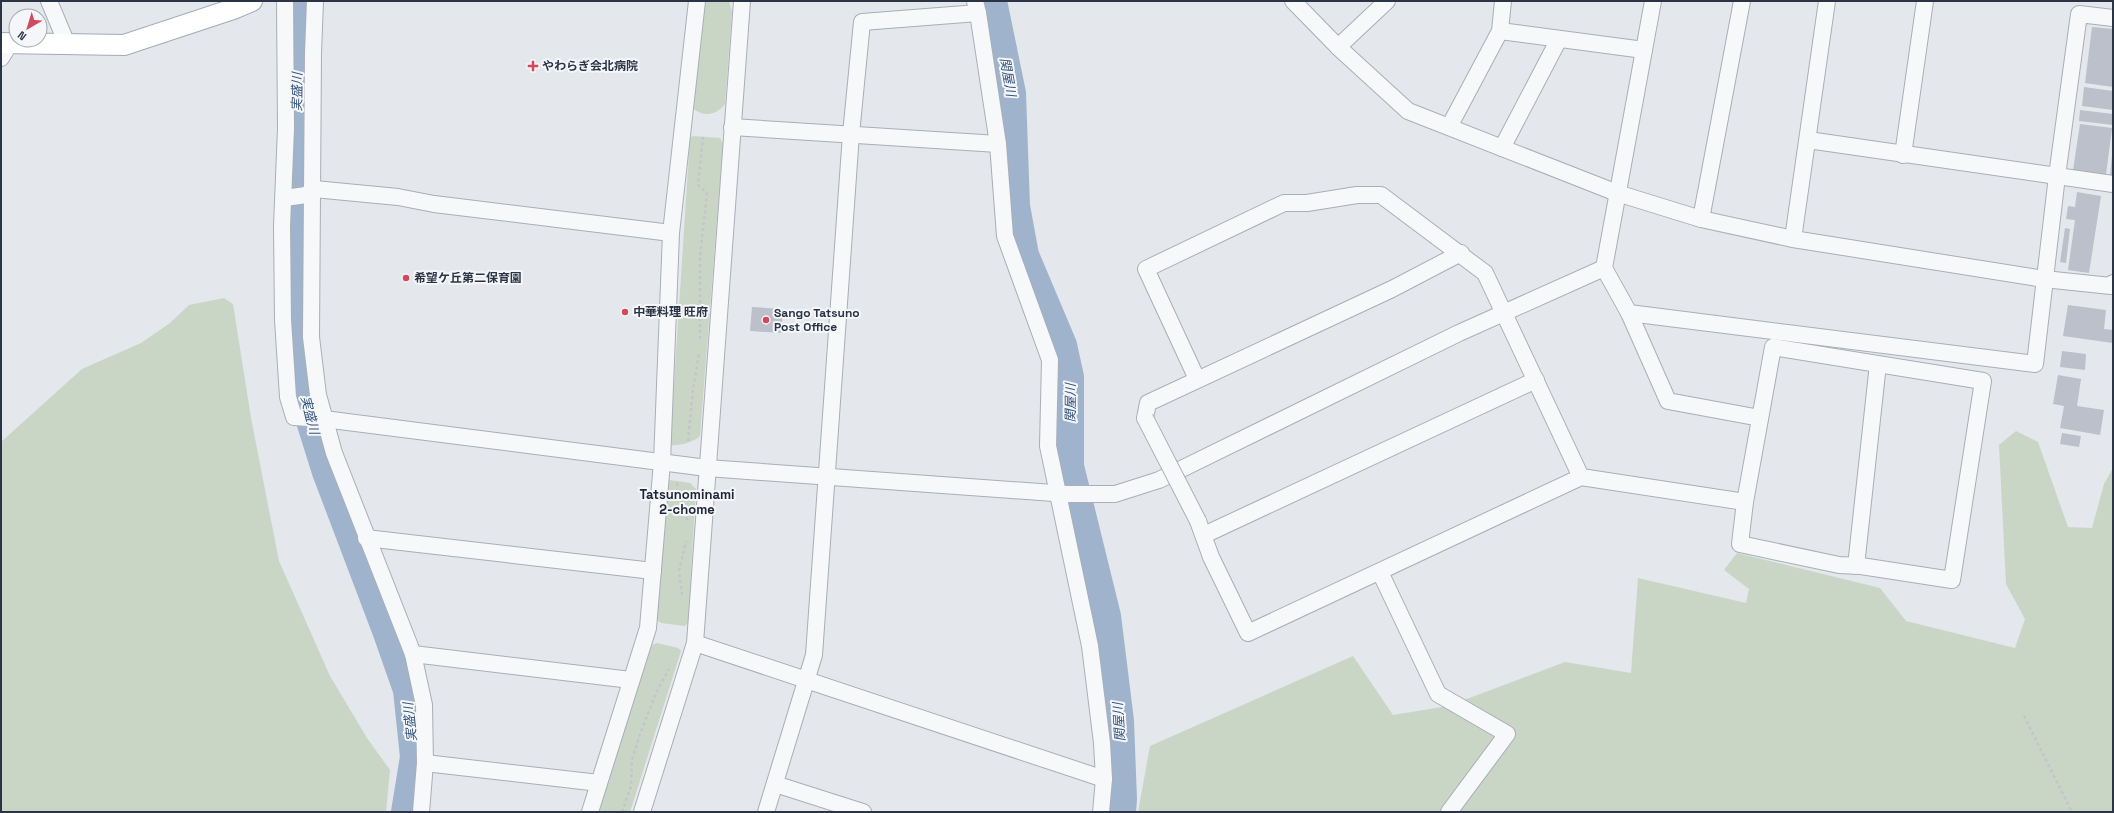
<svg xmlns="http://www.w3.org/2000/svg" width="2114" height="813" font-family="'Space Grotesk','Noto Sans JP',sans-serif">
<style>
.green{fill:#c9d6c5}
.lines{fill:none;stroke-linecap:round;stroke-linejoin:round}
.river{stroke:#9fb4cc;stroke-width:28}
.building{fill:#bbc0ca}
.minor-casing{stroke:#a9aeb7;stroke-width:18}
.major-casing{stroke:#a3abb8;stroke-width:22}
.path{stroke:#c2c5cb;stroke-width:2.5;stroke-dasharray:3 3;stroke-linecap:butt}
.minor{stroke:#f7f8fa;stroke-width:16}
.major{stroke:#fff;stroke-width:20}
.minor-bridge-casing{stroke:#a9aeb7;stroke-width:18;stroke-linecap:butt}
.minor-bridge{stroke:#f7f8fa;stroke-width:16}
.poi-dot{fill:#d1495b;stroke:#f4f6f9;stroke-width:1.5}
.labels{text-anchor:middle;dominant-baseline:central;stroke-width:4;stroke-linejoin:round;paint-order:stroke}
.poi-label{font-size:12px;font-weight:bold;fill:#2b3445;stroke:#f4f6f9;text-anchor:start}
.water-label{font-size:13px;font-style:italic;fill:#34527a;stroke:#f4f6f9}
.neighbourhood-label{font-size:13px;font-weight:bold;fill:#1d2536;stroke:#f4f6f9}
</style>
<rect width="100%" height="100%" fill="#e4e7ec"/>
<g class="green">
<path d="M701,1H729L732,12L725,104C718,114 704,118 694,109Z"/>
<path d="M693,136L720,138L723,144L700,436C694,442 679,446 670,445L690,138Z"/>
<polygon points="224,298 233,304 251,418 279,561 330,676 367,738 390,770 386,812 1,812 1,442 82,369 141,343 170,323 189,305"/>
<polygon points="2016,431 2038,442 2068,527 2092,528 2104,484 2113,468 2113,812 1138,812 1150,746 1353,656 1393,715 1448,706 1565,662 1631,673 1638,578 1746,603 1749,589 1724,570 1737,553 1880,588 1906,621 2015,648 2025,619 2006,584 1999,445"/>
<polygon points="670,480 690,483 696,489 688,623 685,626 661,623 657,620 666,486"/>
<polygon points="657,643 678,648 681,651 630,812 597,812 652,645"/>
</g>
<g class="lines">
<g class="river">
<polyline points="299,1 297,126 298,284 305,405 326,472 387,633 407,690 414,757 405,812"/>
<polyline points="993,1 1012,93 1016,206 1025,255 1063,345 1070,377 1070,466 1107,616 1120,721 1123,799 1122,812"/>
</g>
</g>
<g class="building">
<polygon points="2092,27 2113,29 2113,87 2085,83"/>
<polygon points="2084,87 2113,91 2113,110 2082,106"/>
<polygon points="2080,110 2113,114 2113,125 2079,121"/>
<polygon points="2080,124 2112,128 2106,175 2073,170"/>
<polygon points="2112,156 2113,156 2113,175 2110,175"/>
<polygon points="2077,192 2101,196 2089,273 2068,270 2075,220 2066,219 2068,206 2075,207"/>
<polygon points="2065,228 2070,229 2066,263 2060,262"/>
<polygon points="2068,305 2106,310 2104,329 2113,330 2113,343 2063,336"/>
<polygon points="752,307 783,309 781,333 750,331"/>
<polygon points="2062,351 2086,354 2085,370 2060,367"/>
<polygon points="2058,375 2081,379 2077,406 2104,410 2100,435 2060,428 2064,406 2053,404"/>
<polygon points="2062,433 2081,436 2079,447 2060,444"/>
</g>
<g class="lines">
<g class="minor-casing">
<g id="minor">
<polyline points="49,1 67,44"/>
<polyline points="285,1 286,128 282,226 283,320 288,397 294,417 324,419 707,468 1067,494 1115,494 1159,480 1459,333 1604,268"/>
<polyline points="315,1 313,53 311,337 318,395 334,453 413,654 424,705 425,763 421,812"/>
<polyline points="975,1 978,13 998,144 1005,236 1050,360 1048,446 1090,646 1102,743 1104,779 1101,812"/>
<polyline points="1293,1 1338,47 1408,111 1617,193 1701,219 1793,239 2044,279 2111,286 2113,283"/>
<polyline points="1653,1 1604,268 1629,313 1668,401 1760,418"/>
<polyline points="1500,31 1644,50"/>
<polyline points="1338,47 1387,1"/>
<polyline points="1,58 11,42"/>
<polyline points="732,127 998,144"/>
<polyline points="1449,127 1500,31 1503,1"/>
<polyline points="1808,140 2113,184"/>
<polyline points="1502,148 1559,39"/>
<polyline points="1903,155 1925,1"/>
<polyline points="285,198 306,195 314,189 398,197 434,204 671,233"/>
<polyline points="1701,219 1742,1"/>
<polyline points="1793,239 1827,1"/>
<polyline points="1629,313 2035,364 2057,176 2079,14 2113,18"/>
<polygon points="1773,347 1983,381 1952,580 1861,566 1839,565 1740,544 1745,502"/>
<polyline points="1197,379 1146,269 1284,203 1307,203 1357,195 1381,195 1485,273 1581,477"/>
<polyline points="1145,418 1148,403 1392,289 1461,253"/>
<polyline points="1198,521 1211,557 1248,633 1581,477 1745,502"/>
<polyline points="1204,535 1536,380"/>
<polyline points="366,538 653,571"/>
<polyline points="1856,566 1878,364"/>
<polyline points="1380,572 1438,694 1507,734 1449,812"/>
<polyline points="695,643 1104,779"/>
<polyline points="413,654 631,680"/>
<polyline points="425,763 599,783"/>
<polyline points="775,784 863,812"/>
<polyline points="590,812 648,628 662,462 671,233 697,1"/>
<polyline points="642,812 695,643 742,1"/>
<polyline points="766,812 814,655 851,134 862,22 978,13"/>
</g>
</g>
<g class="major-casing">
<polyline id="major" points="1,43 124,45 233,9 252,1"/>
</g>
<g class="path">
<polyline points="700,339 700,256 707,193 698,185 703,137"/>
<polyline points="688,441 693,389 699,354"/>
<polyline points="677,483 678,490 688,522"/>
<polyline points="682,595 679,571 686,541"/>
<polyline points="2024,716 2072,812"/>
<polyline points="622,812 631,786 632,760 640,734 656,693 669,669"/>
</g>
<use href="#minor" class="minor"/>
<use href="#major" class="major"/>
<g class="minor-bridge-casing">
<polyline id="minor-bridge" points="1145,418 1198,521"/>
</g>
<use href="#minor-bridge" class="minor-bridge"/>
</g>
<g class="poi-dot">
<path d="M531 60h4v4h4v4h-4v4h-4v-4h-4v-4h4z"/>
<circle cx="406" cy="278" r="4"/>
<circle cx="625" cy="312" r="4"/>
<circle cx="766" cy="320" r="4"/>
</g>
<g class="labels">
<g class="poi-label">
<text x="542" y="66">やわらぎ会北病院</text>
<text x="414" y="278">希望ケ丘第二保育園</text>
<text x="633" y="312">中華料理 旺府</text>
<text x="774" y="313">Sango Tatsuno<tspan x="774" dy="14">Post Office</tspan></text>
</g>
<g class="water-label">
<text transform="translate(1008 77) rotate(80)">関屋川</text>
<text transform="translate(297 92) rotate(-89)">実盛川</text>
<text transform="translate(1070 403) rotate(-90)">関屋川</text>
<text transform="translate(310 415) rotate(76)">実盛川</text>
<text transform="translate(410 722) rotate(-96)">実盛川</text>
<text transform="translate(1119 722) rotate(-94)">関屋川</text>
</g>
<g class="neighbourhood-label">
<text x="687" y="494">Tatsunominami<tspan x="687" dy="15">2-chome</tspan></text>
</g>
</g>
<rect width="2114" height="813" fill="none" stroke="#2b3445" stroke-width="4"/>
<g transform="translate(28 28) rotate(218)"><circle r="19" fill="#f4f6f9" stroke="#a4a8b1"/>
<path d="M0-3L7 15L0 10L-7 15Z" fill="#d1495b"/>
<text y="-6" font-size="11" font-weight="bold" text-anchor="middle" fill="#2b3445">N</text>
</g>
</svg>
